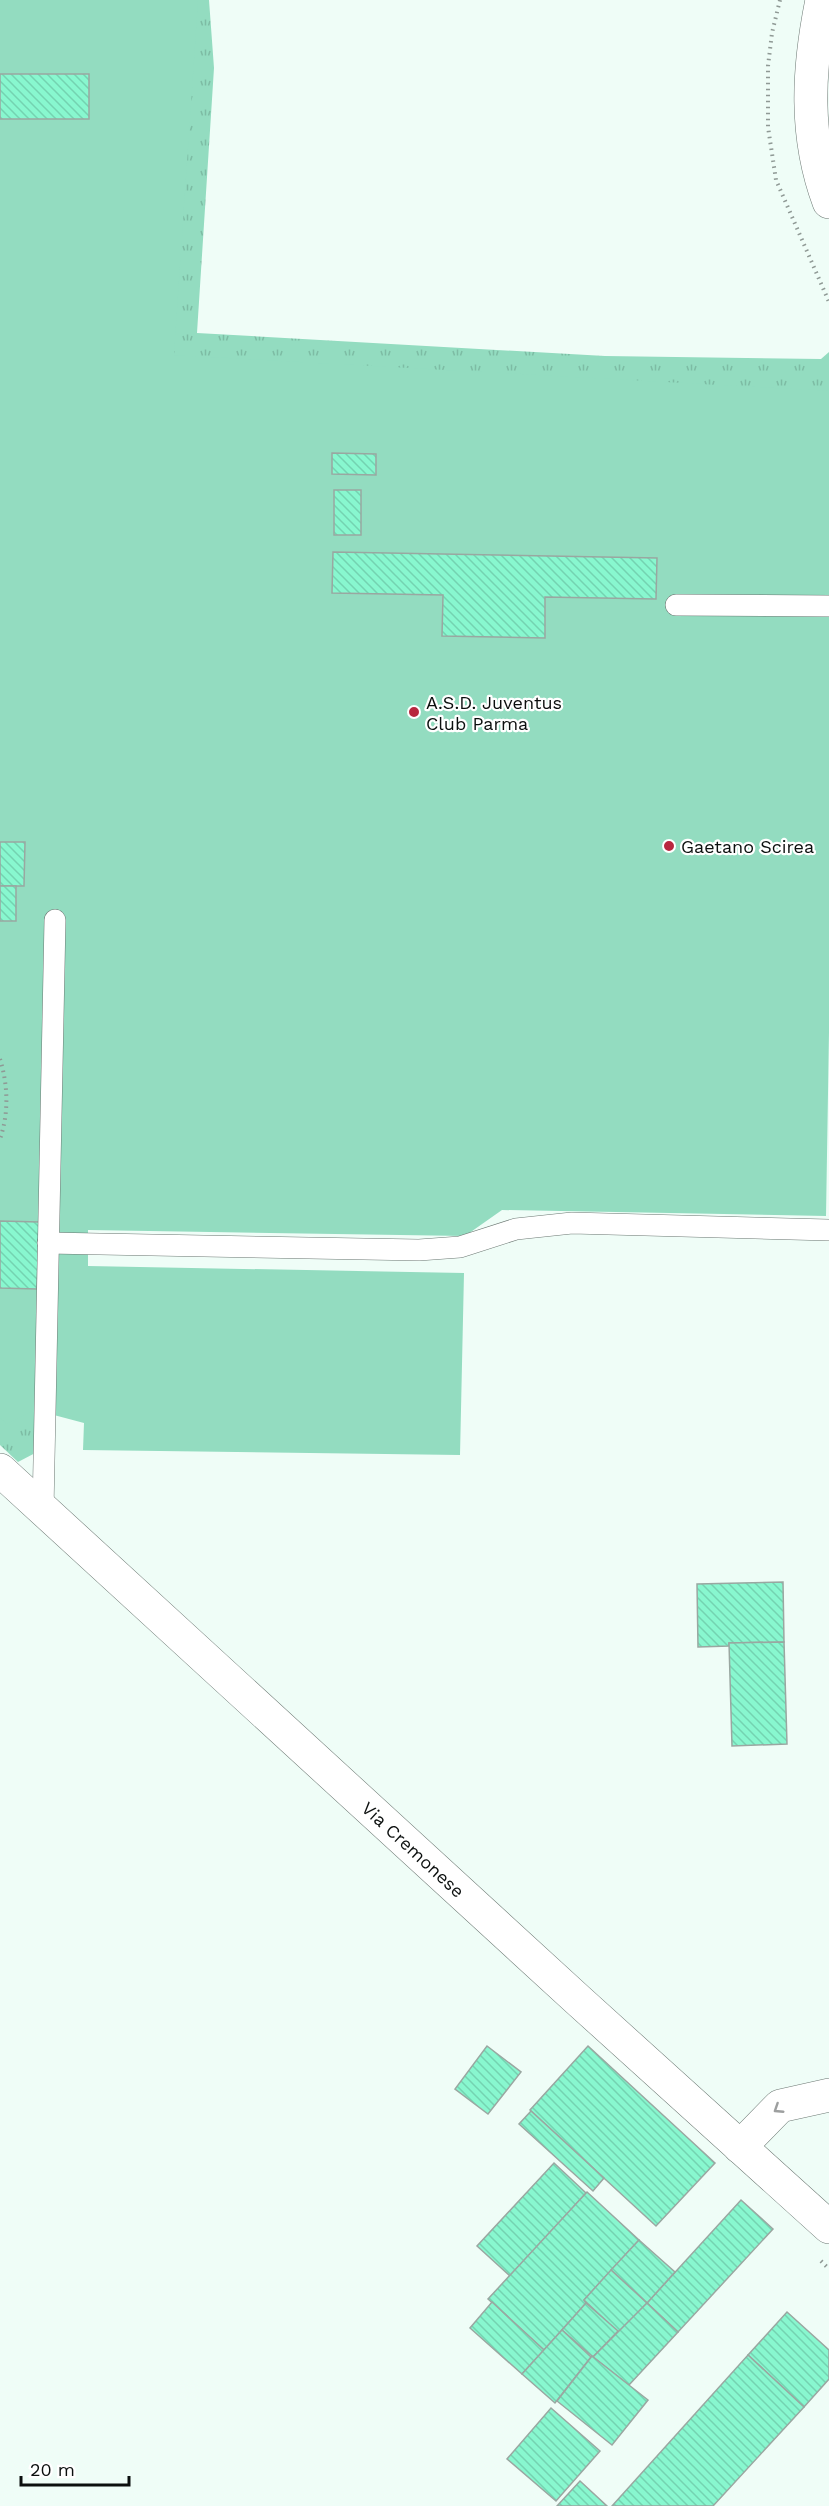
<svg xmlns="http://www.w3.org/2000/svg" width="829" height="2506" font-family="'Work Sans',sans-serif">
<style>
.grass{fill:url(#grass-tufts)}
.pitch{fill:#93dcc0}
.building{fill:url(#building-back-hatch);stroke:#9aa7a1;stroke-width:1.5}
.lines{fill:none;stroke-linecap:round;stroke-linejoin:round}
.lane-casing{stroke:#6c7873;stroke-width:22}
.street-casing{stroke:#6c7873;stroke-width:34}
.secondary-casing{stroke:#6c7873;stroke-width:34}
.path{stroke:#8f9995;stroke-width:4;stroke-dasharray:1.5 4.5;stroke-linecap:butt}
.lane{stroke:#fff;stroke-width:21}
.street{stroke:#fff;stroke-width:33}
.secondary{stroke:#fff;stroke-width:33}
.oneway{stroke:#9d9f9f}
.poi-dot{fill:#b8273e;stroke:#fff;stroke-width:2}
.labels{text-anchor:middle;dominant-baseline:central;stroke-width:4.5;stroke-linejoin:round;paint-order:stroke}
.poi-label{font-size:18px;fill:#0b0f0e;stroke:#fff;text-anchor:start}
.street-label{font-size:18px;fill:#0b0f0e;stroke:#fff}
</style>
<defs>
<pattern id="grass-tufts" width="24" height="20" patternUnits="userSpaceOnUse" patternTransform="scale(1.5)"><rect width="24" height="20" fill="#93dcc0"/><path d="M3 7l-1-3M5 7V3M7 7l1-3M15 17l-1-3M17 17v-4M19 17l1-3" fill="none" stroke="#7dbca4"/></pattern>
<pattern id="building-back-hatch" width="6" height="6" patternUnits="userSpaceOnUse" patternTransform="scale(1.5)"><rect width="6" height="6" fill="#88f7cf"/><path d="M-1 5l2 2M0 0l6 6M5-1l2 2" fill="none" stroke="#74d3b1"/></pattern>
</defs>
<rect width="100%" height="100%" fill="#effdf7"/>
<g class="grass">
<polygon points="160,0 209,0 214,68 197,333 605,356 821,359 829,352 829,396 101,356"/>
<polygon points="0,1294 39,1295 39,1451 18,1462 0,1445"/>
</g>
<polygon class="pitch" points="0,0 198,0 174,355 829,391 829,1032 826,1216 502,1210 465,1236 88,1230 88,1266 464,1273 460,1455 83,1450 84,1423 35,1410 7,1424 0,1418"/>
<g class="building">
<rect x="0" y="74" width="89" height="45"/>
<polygon points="332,453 376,454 376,475 332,474"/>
<rect x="334" y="490" width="27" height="45"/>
<polygon points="333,552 657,558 656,599 545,597 545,638 442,636 443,595 332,593"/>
<polygon points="0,842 25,842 24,886 0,886"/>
<rect x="0" y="886" width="16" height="35"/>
<polygon points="0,1221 39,1222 37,1289 0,1288"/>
<polygon points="783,1582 784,1642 729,1643 729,1646 698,1647 697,1584"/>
<polygon points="784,1642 787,1744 732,1746 729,1643"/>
<polygon points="487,2046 521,2072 488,2114 455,2089"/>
<polygon points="588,2046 715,2163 656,2226 530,2110"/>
<polygon points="531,2111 604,2178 593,2191 519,2124"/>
<polygon points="554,2163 586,2193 510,2276 477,2246"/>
<polygon points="587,2192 639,2240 584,2300 586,2303 544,2350 488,2299"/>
<polygon points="741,2200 773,2229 678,2332 647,2303"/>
<polygon points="639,2240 675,2272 647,2303 611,2270"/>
<polygon points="611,2270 647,2303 619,2333 584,2300"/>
<polygon points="492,2302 544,2350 522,2374 470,2328"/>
<polygon points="586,2303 618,2331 593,2357 562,2330"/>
<polygon points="647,2303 678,2332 629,2385 593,2357"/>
<polygon points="787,2312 829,2350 829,2379 804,2407 748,2355"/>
<polygon points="562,2330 591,2357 555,2403 522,2374"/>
<polygon points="748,2355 804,2407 713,2506 612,2506"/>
<polygon points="592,2356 648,2400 612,2445 557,2401"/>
<polygon points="551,2408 600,2451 556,2501 507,2459"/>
<polygon points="580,2481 607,2506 557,2506"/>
</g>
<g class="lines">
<g class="lane-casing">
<g id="lane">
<polyline points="676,605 829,606"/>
<polyline points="48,1243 419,1250 460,1247 516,1229 572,1223 829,1230"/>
<polyline points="43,1510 55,920"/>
</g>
</g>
<g class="street-casing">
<g id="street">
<path d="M822,0C808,69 804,135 829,202"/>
<polyline points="740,2147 780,2106 829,2095"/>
</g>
</g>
<g class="secondary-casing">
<g id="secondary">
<path id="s1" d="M0,1470L578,2000L829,2227"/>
</g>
</g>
<g class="path">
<polyline points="780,0 772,33 768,66 768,127 776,180 829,302"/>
<path d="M0,1059C8,1085 9,1113 0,1139"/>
<polyline points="821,2261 829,2269"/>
</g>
<use href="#lane" class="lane"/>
<use href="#street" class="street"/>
<use href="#secondary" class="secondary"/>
</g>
<defs><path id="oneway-chevron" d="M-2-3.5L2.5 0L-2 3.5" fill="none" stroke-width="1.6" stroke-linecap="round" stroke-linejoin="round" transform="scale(1.5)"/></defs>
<use class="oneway" href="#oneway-chevron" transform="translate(778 2109) rotate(147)"/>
<g class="poi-dot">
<circle cx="414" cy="712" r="6"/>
<circle cx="669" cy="846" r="6"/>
</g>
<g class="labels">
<g class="poi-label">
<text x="426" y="702">A.S.D. Juventus<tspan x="426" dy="21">Club Parma</tspan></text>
<text x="681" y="846">Gaetano Scirea</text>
</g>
<g class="street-label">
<text stroke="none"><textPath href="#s1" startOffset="561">Via Cremonese</textPath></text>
</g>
</g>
<path d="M21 2476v9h108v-9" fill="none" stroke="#0b0f0e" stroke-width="3"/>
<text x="30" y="2476" font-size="18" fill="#0b0f0e" stroke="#ffffff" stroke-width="4.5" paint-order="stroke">20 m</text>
</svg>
